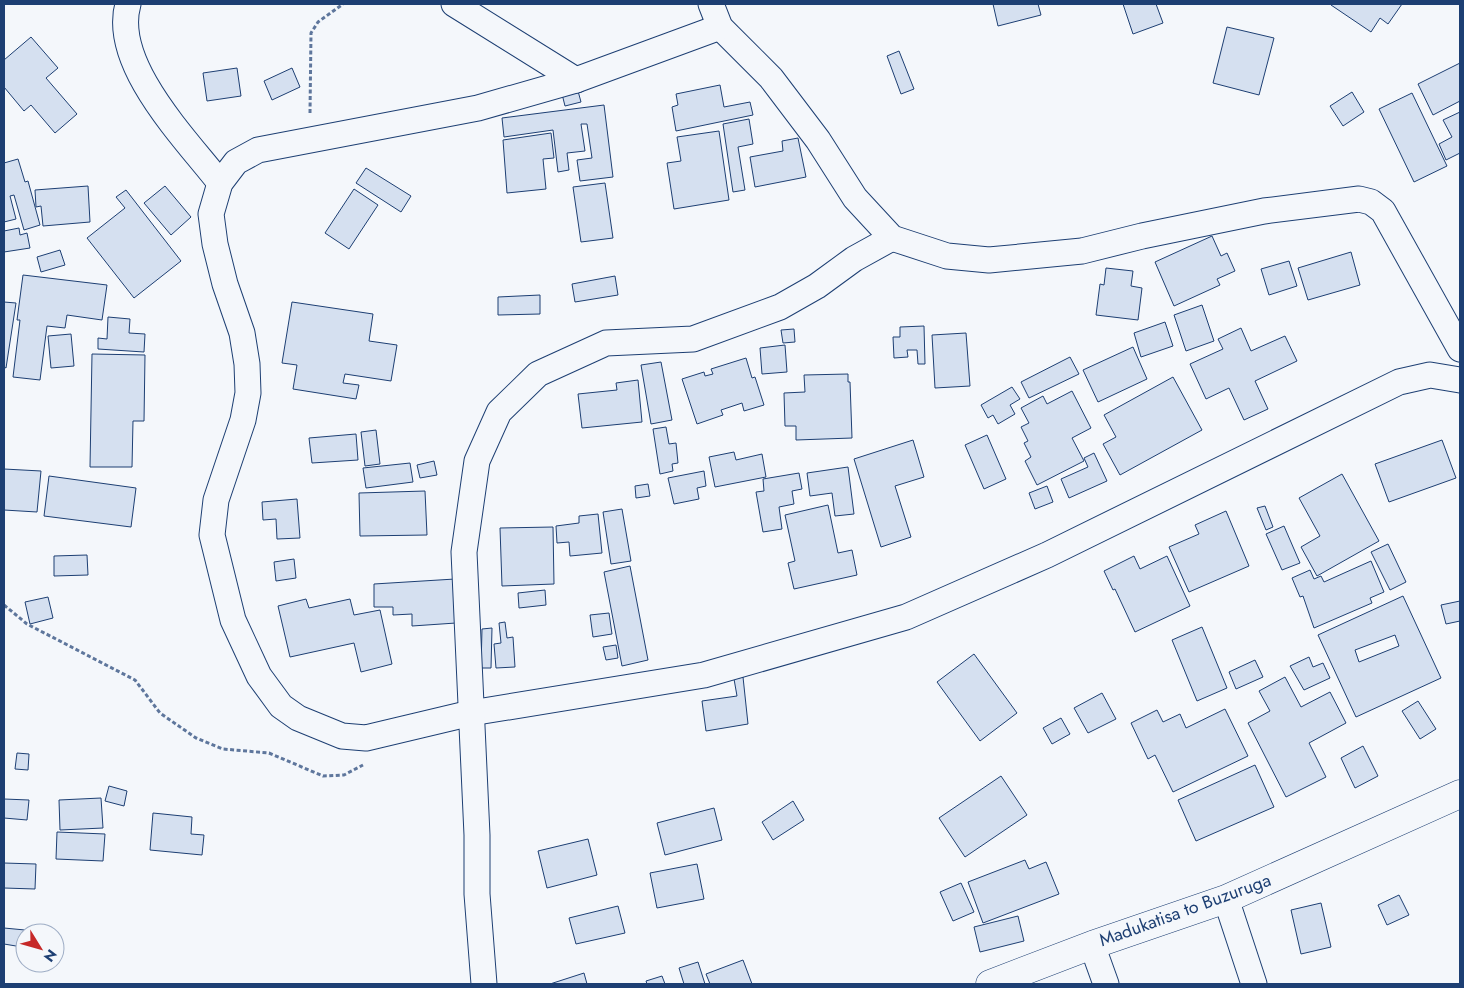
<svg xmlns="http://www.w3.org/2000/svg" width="1464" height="988" font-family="Jost,sans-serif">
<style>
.building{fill:#d5e0f0;stroke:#1d3f73;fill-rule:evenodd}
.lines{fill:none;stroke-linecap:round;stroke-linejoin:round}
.minor-casing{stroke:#1d3f73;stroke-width:27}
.secondary-casing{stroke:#1d3f73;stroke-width:29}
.path{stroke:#5e769c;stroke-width:3;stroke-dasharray:4 2.5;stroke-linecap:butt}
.minor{stroke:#f4f7fb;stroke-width:25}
.secondary{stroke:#f4f7fb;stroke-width:28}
.labels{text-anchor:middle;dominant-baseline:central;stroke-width:4;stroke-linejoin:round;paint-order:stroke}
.street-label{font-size:18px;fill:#1d3f73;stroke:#f4f7fb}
</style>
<rect width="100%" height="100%" fill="#f4f7fb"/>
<g class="building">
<polygon points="993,4 1038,4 1041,15 998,26"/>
<polygon points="1123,4 1156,4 1163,23 1133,34"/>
<polygon points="1332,4 1402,4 1388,24 1380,18 1371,32 1331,5"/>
<polygon points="1227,27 1274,38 1259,95 1213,83"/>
<polygon points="31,37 58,68 46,78 77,114 55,133 31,105 24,111 4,87 4,60"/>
<polygon points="899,51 914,89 901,94 887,56"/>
<polygon points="1460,63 1460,101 1433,115 1418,84"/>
<polygon points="237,68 241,96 207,101 203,73"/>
<polygon points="292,68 300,87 272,100 264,81"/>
<polygon points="720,85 724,107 750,102 753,115 676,131 672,107 678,105 676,94"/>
<polygon points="578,91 581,102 565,106 562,94"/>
<polygon points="1352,92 1364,112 1343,126 1330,106"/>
<polygon points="1412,93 1447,166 1414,182 1379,109"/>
<polygon points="604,105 613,177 580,181 577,160 592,158 587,124 581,124 585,151 567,153 569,170 558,172 553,130 504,137 502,118"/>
<polygon points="1460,112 1460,153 1446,160 1439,144 1452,137 1443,120"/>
<polygon points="749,119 753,144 738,147 745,190 733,192 723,124"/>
<polygon points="719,131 729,200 674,209 667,163 681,161 677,137"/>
<polygon points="551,133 554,158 543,159 546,189 507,193 503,140"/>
<polygon points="798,138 806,177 755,187 750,157 783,151 782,141"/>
<polygon points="18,159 25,182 28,181 40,225 24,230 14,195 10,196 16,219 4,222 4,163"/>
<polygon points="366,168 411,196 401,212 356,183"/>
<polygon points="605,183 613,238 581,242 573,187"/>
<polygon points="88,186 90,222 43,226 41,206 36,207 35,190"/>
<polygon points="165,186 191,217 171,235 144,203"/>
<polygon points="354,189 378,205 349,249 325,233"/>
<polygon points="126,190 181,261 134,298 87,238 125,208 116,197"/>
<polygon points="19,228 20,235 27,233 30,248 4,252 4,231"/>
<polygon points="1212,236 1221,256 1227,253 1235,271 1217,279 1220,285 1174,306 1155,262"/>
<polygon points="60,250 65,265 41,272 37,257"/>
<polygon points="1351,252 1360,285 1308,300 1298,268"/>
<polygon points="1289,261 1297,286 1269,295 1261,269"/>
<polygon points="1106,268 1133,271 1131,286 1142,288 1138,320 1096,315 1100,284 1104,285"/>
<polygon points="23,275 107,285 102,320 67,315 65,328 47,326 40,380 13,377 20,320 17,320"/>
<polygon points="615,276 618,295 575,302 572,284"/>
<polygon points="540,295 540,314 498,315 498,297"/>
<polygon points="4,302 16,303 6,368 4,367"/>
<polygon points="292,302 373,314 369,341 397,345 391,381 345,374 343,383 359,385 356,399 293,389 297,365 282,363"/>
<polygon points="1202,305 1214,341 1186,351 1174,315"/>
<polygon points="108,317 130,319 129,333 145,334 144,352 98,349 98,338 107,339"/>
<polygon points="1165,322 1173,346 1141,357 1134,333"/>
<polygon points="924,326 925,364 918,364 917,350 907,350 908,357 894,358 893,337 900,337 900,327"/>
<polygon points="1241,328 1251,351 1285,336 1297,361 1255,381 1268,409 1244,420 1229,388 1206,399 1190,364 1223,349 1218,339"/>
<polygon points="794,329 795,342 783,343 781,330"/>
<polygon points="966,333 970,386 935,388 932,335"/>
<polygon points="71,334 74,366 51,368 48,336"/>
<polygon points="785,345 787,372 762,374 760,348"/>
<polygon points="1133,347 1147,379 1098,402 1083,370"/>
<polygon points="92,354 145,355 144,421 133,421 132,467 90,467"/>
<polygon points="1070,357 1079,374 1029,398 1021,382"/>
<polygon points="746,358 752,378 755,377 764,405 744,411 742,403 721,410 723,415 697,424 682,379 704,372 705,376 713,374 711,369"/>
<polygon points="661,362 672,420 651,424 641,365"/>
<polygon points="848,374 848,382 850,382 852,438 796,440 796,426 785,426 784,393 805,392 804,375"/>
<polygon points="1173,377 1202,430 1120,475 1103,444 1116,437 1104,415"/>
<polygon points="638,380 642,422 582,428 578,394 617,390 616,383"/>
<polygon points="1012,387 1020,399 1010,405 1015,414 998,424 993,415 988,418 981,405"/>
<polygon points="1072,391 1091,428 1072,438 1084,461 1037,485 1025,461 1031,457 1024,443 1028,441 1021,427 1029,423 1021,408 1043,396 1047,404"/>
<polygon points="666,427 669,444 676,443 678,463 672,464 673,471 660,474 653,429"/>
<polygon points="376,430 380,464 365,466 361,432"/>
<polygon points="356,434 358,460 312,463 309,438"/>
<polygon points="987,435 1006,479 984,489 965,445"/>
<polygon points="913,440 924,477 895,486 911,537 881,547 854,459"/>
<polygon points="1442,440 1456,478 1389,502 1375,464"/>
<polygon points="734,452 736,460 762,454 766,477 715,487 709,457"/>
<polygon points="1094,453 1107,481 1069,498 1061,479 1088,467 1084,458"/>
<polygon points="434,461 437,475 420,478 417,465"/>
<polygon points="410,463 413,482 366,488 363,468"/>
<polygon points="848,467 854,514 835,516 832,493 810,496 807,473"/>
<polygon points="4,469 41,471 37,512 4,510"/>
<polygon points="704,471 706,486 697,488 699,499 674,504 668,478"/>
<polygon points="799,473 802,489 792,491 794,504 779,507 782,529 763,532 756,492 764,491 763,479"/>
<polygon points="1342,474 1379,541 1317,576 1301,547 1320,536 1299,498"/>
<polygon points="49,476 136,488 131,527 44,516"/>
<polygon points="648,484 650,496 636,498 635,486"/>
<polygon points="1047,486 1053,502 1035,509 1029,493"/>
<polygon points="425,491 427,535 360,536 359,493"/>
<polygon points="297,499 300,538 277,539 276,519 263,520 262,502"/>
<polygon points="828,505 838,553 852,550 857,575 794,589 788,563 795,561 785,515"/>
<polygon points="1265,506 1273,527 1266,530 1257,508"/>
<polygon points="622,509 631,561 611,564 603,512"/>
<polygon points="1226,511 1249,566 1189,592 1169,547 1199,534 1195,525"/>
<polygon points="598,514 602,553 570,556 569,542 557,543 556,526 579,523 579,516"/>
<polygon points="1284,526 1300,563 1282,570 1266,534"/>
<polygon points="553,527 554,584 502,586 500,528"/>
<polygon points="1388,544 1406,582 1390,590 1371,552"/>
<polygon points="87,555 88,575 54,576 54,556"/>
<polygon points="1134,556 1140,569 1167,556 1190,606 1135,632 1115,589 1113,590 1104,571"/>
<polygon points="294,559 296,578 276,581 274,562"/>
<polygon points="1371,561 1384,592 1370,598 1372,603 1314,628 1303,596 1300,597 1292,578 1310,570 1314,579 1321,576 1324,582"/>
<polygon points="630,566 648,660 622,666 604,572"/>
<polygon points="455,579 456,623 412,626 412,614 393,615 393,607 374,607 374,584"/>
<polygon points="545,590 546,605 519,608 518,593"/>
<path d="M1403,596L1441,678L1356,717L1318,635ZM1395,635L1399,646L1359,662L1355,650Z"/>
<polygon points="48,597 53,618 30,624 25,602"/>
<polygon points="306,599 309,608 350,599 354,615 380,610 392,664 361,672 354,643 290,657 278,606"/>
<polygon points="1460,601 1460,621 1446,624 1441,605"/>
<polygon points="609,613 612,634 593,637 590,615"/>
<polygon points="505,622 507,638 513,637 515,667 496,668 494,644 501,643 499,623"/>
<polygon points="1202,627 1227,688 1197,701 1172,640"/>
<polygon points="492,628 491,668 481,668 482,629"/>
<polygon points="616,645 618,658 606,660 603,647"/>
<polygon points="974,654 1017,713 980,741 937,682"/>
<polygon points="1309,657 1313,667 1323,663 1330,678 1304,690 1290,666"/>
<polygon points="1255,660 1263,677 1236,689 1229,672"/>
<polygon points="743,677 748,724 706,731 702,701 737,696 734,679"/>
<polygon points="1285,677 1301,707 1330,692 1346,723 1309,743 1326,777 1286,797 1248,723 1270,711 1259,691"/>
<polygon points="1102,693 1116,719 1088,733 1074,708"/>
<polygon points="1418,701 1436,729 1420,739 1402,711"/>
<polygon points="1225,709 1248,756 1173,792 1155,755 1148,759 1131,723 1157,710 1163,722 1180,714 1186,728"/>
<polygon points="1061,718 1070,734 1052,744 1043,728"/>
<polygon points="1363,746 1378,776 1355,788 1341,758"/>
<polygon points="17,753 29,754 28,770 15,769"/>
<polygon points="1255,765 1274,807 1196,841 1178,800"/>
<polygon points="1001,776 1027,815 965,857 939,818"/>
<polygon points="109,786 127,791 124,806 105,801"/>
<polygon points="101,798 103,828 60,830 59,800"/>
<polygon points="4,799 29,800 27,820 4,818"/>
<polygon points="793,801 804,820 773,840 762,822"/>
<polygon points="714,808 722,840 665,855 657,823"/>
<polygon points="153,813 192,817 191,834 204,835 202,855 150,850"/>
<polygon points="57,832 105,834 103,861 56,859"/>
<polygon points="588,839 597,875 547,888 538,851"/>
<polygon points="1025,860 1029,869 1046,862 1059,894 983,923 968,882"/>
<polygon points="4,863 36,864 35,889 4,888"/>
<polygon points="697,864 704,899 657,908 650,873"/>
<polygon points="961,883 974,912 953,921 940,892"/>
<polygon points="1399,895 1409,915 1387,925 1378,905"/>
<polygon points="1321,903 1331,947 1301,954 1291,910"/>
<polygon points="618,906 625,933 576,944 569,918"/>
<polygon points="1018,916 1024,941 980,952 974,927"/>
<polygon points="4,928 25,930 22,947 4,944"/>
<polygon points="743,960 752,984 710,984 706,974"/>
<polygon points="698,962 705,984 684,984 679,968"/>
<polygon points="584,973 587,984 550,984"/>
<polygon points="662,976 665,984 647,984 646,981"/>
</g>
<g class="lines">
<g class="minor-casing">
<g id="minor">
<path d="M128,4C111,64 186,139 220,183"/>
<polyline points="454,4 576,80"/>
<polyline points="711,4 720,27 771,78 818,140 855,198 892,238 947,256 989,260 1082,251 1142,236 1264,211 1359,199 1371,202 1383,211 1460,349"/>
<polyline points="720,27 576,80 478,108 258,150 236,162 220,183 211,214 215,244 225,284 242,333 247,364 248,393 243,420 216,500 212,535 233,620 259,676 281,706 298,718 342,736 366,738 471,713 704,675 906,617 1047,555 1399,382 1430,375 1460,380"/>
<polyline points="1226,899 1254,984"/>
<polyline points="1092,945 1106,984"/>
<polyline points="484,984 477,894 477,835 464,552 477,461 499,412 538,374 606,343 693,339 780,307 817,286 854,259 892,238"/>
</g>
</g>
<g class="secondary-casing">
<polyline id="secondary" points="990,984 1092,945 1226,899 1460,794"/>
</g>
<g class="path">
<polyline points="310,113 311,33 318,22 343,4"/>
<polyline points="4,605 27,624 135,680 160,713 196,738 223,749 269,753 323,776 344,775 363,765"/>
</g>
<use href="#minor" class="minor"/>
<use href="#secondary" class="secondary"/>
</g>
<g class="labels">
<g class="street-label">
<text transform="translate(1185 910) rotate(-20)">Madukatisa to Buzuruga</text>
</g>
</g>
<rect width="1464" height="988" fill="none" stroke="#1d3f73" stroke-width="10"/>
<g transform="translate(40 948) rotate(127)"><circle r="24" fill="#f4f7fb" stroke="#9eadc5"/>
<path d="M0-4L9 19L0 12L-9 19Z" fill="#c62828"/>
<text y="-8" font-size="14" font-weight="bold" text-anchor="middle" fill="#1d3f73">N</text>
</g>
</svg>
